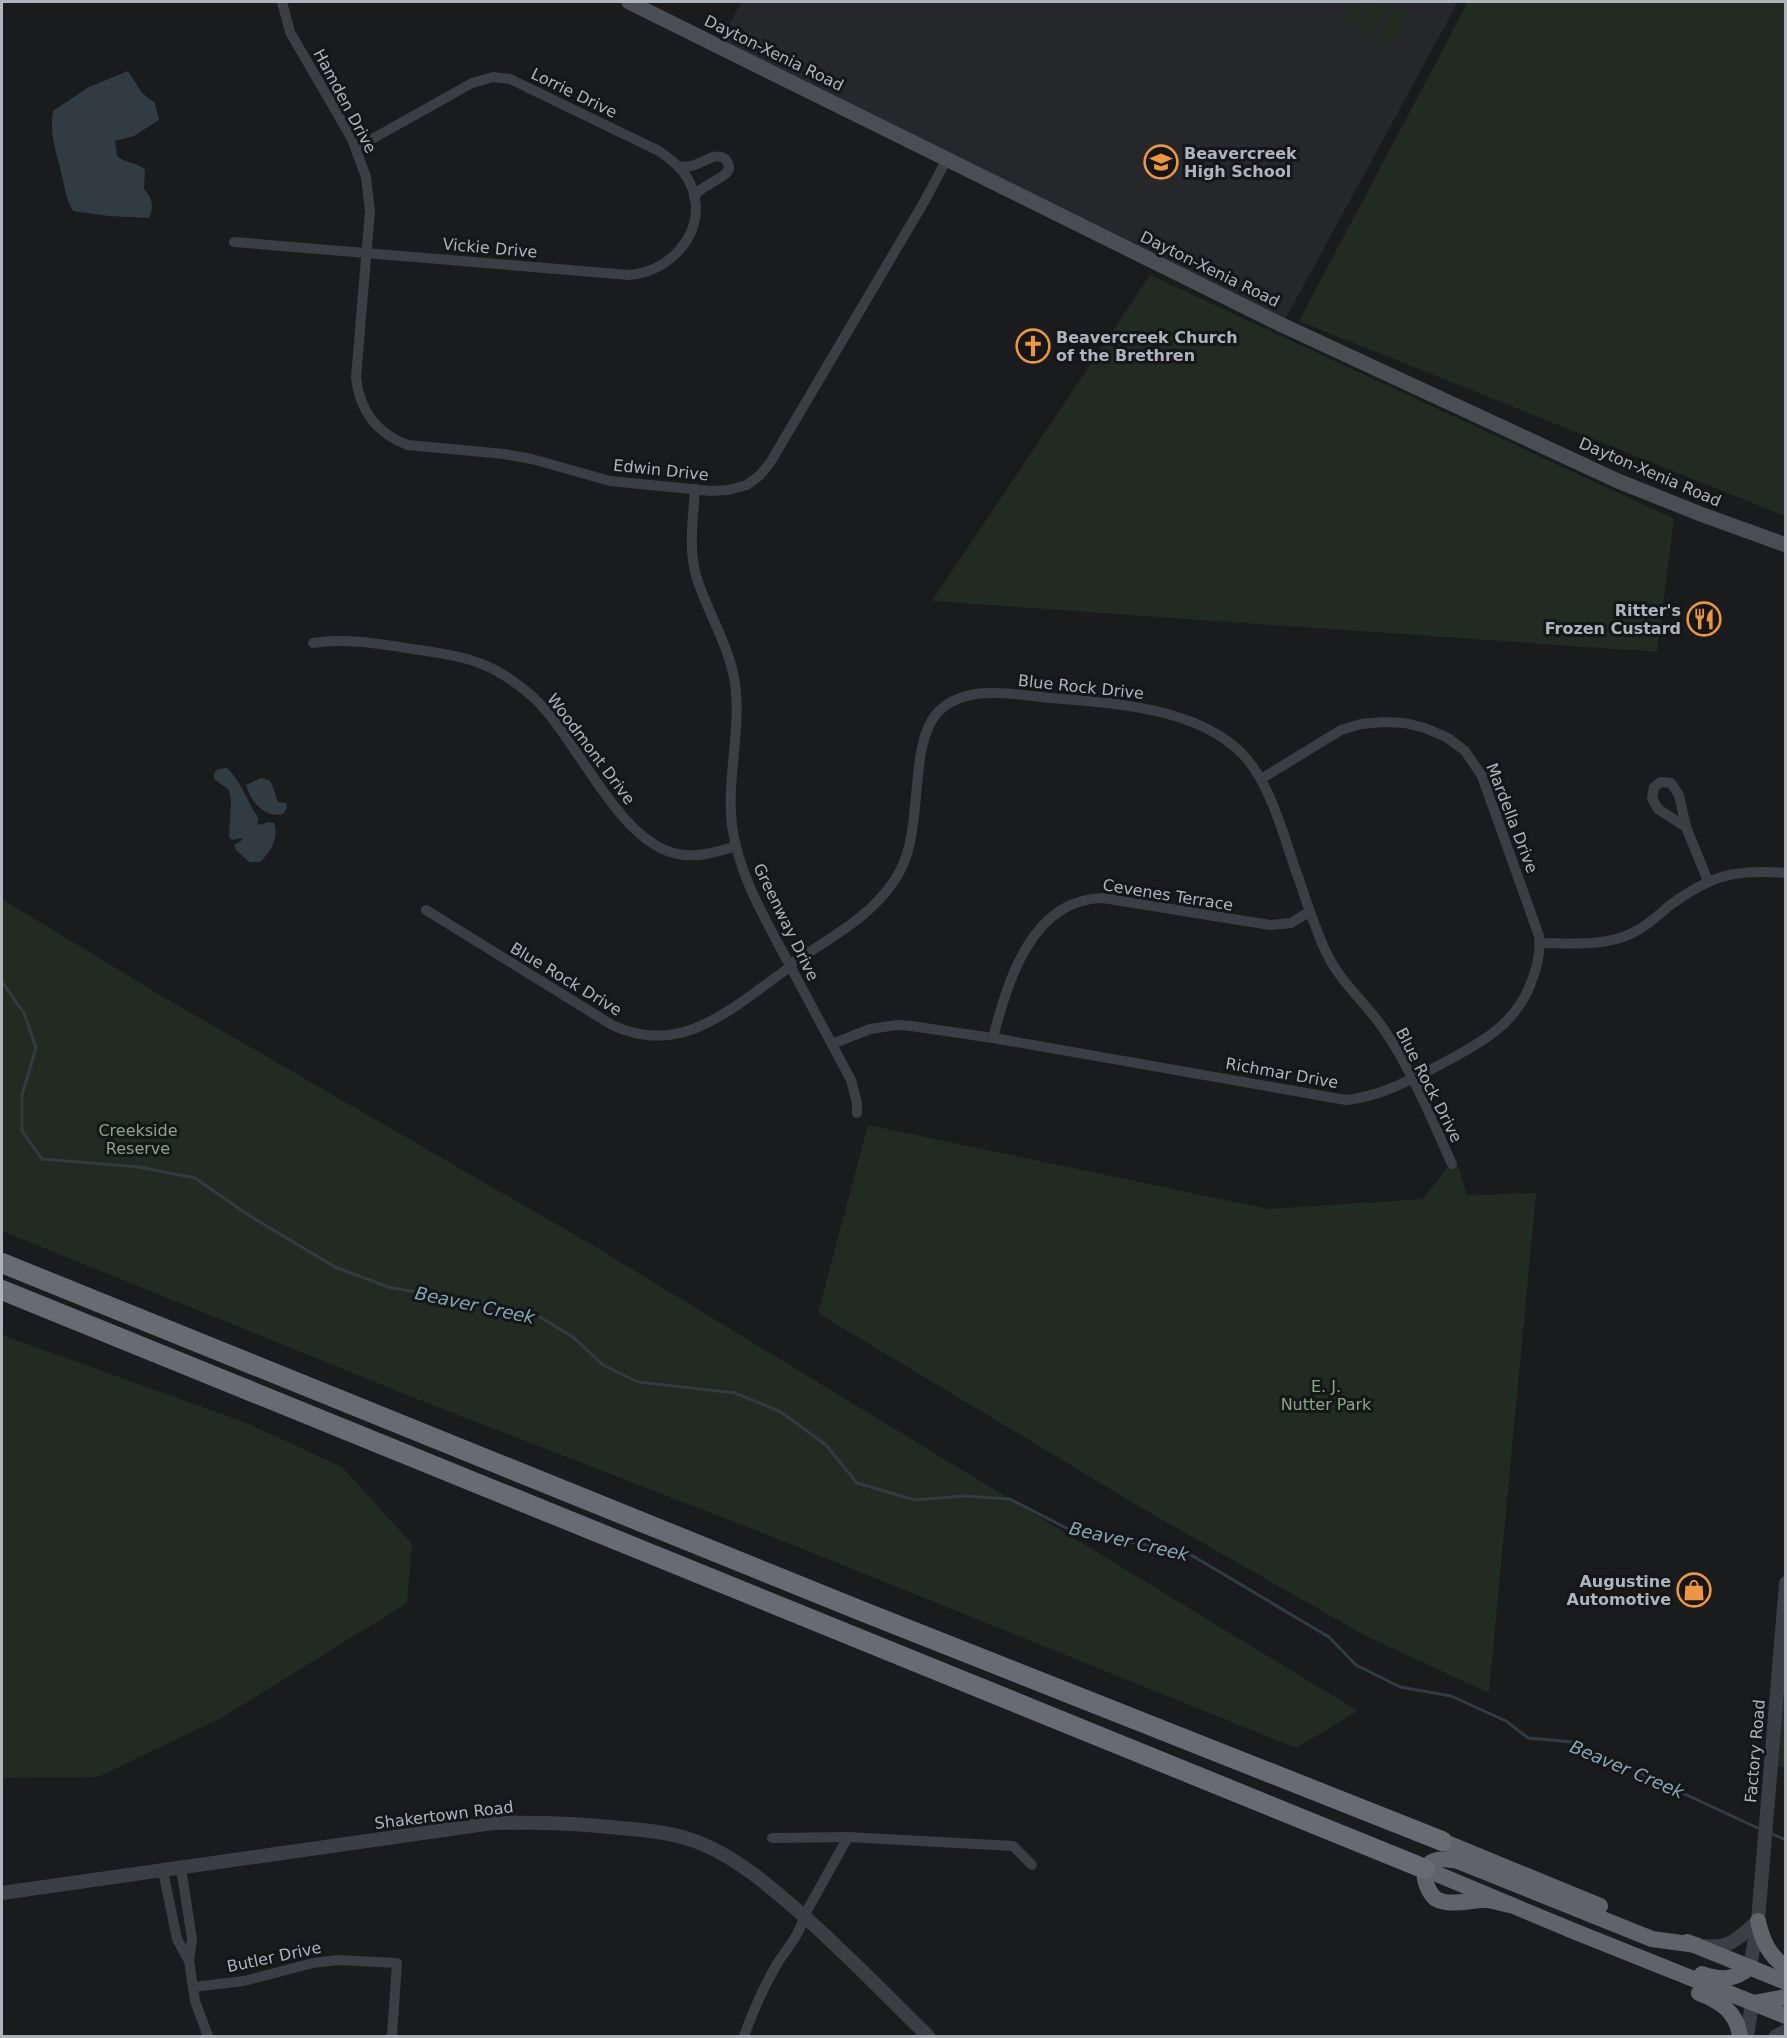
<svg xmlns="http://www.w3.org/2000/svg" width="1787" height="2038" font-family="'DejaVu Sans',sans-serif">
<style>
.built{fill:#26272a}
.green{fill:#222b22}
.water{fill:#303c41}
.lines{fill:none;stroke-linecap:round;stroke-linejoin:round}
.stream{stroke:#303c41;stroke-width:3}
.minor{stroke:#3b3e42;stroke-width:10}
.tertiary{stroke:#3b3e42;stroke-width:14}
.secondary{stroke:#4a4d51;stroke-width:15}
.trunk{stroke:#606469;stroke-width:16}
.motorway{stroke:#686c72;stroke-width:20}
.labels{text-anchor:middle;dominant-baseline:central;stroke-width:6;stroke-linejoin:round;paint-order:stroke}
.street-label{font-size:16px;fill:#adb4bc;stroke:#151618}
.poi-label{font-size:16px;font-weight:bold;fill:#adb4bc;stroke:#151618;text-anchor:start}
.park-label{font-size:16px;fill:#89a685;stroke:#151618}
.water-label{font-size:18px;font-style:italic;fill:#86a7b5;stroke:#151618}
</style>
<rect width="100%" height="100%" fill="#1a1b1d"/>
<polygon class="built" points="741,2 1458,2 1282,325 718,46"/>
<g class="green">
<polygon points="1349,2 1367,2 1355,26 1340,19"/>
<polygon points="1373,2 1386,2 1390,4 1374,36 1359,29"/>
<polygon points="1468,2 1785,2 1785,516 1299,321"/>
<polygon points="1395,6 1410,13 1393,46 1378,38"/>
<polygon points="1150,275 1674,519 1657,652 932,601"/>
<polygon points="2,899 160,995 594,1246 1358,1711 1296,1748 773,1537 407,1395 2,1231"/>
<polygon points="868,1125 1268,1209 1423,1199 1447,1168 1458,1166 1467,1195 1536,1193 1489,1693 1366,1636 1140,1507 818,1313"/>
<polygon points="2,1335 244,1422 342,1467 412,1544 407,1603 223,1717 98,1777 2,1778"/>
<polygon points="1785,1583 1785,1768 1771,1765"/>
</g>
<g class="water">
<path d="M128,71L142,93L155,103L159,120L134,136L115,141L117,156C128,165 134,160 145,170L144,189C153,199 154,206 149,218L109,216L73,211C66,199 65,189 62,176C57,153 49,135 53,111L89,87Z"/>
<path d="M227,768C242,782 247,802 259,819L257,823L261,825L268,822L274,823C279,838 271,852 260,862H249L236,850L234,845L241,841L243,838L232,840L229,837L231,801L229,790L214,779V773L218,769Z"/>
<path d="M261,778L269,780C275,787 274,794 278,802L286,803L287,808L283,814C265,819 250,801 246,785Z"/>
</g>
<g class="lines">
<g class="stream">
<polyline points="2,982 24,1013 36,1048 22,1095 22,1131 42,1159 139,1167 195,1178 250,1216 335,1267 391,1288 477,1301 535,1314 573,1337 603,1365 638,1382 735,1393 781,1412 826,1445 857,1483 915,1500 964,1496 1010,1499 1074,1532 1186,1552 1329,1637 1356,1665 1400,1687 1451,1696 1506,1721 1528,1738 1573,1742 1762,1830"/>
<polyline points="1770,1833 1786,1840"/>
</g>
<g class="minor">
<path d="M282,2L290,32L352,139L366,177L370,211L356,378C360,411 377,434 408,445L504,454L532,459L610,481L711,491L728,490L747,485L760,475L770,463L924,202L947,159"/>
<path d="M678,166C693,169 700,162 713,157C718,156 723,156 726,160C740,178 699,182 694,198"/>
<path d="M234,242L629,275C679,271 716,218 684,173C677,164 669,158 659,151L510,79L493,77L472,83L356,148"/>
<path d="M695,489C693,518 688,551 697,579C708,612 727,643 734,677C743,725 726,777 732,826C739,875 764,917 787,960C808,1000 830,1040 851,1080L857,1103V1113"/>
<path d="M313,643C350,637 390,646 426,651C444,654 462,656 479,663C499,670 517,683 533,697C577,737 618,843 678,854C698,858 717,852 736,846"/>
<polyline points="1686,827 1658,809 1652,798 1654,787 1661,782 1671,783 1679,795 1686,827 1708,881"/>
<path d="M426,910L612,1025C683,1059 735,1005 790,967"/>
<path d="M1540,943C1567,943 1597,946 1623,937C1641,931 1655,918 1669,906C1711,875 1734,869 1786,873"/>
<path d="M789,965C829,939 879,913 901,869C924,824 908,742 939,711C968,683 1016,695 1051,698C1115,703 1213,708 1253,767C1274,797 1285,840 1297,874C1307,902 1315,930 1328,956C1342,984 1368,1005 1385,1031C1412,1071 1432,1120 1452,1164"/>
<path d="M993,1038C1008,980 1032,899 1103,898L1270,925L1291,923L1309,912"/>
<path d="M832,1044L870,1029L897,1025L911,1026L993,1038L1346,1100C1377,1097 1404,1083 1432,1069C1473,1047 1516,1028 1532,980C1538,965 1541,952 1539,936L1482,776L1465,751L1448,738L1425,728L1405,723L1384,722L1361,724L1341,730L1261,779"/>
<polyline points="772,1838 848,1837"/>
<polyline points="181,1868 192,1939 189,1961 195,2001 208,2036"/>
<polyline points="163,1871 177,1939 189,1961"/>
<polyline points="193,1987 244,1981 313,1963 338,1960 397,1963 392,2036"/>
<path d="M744,2036C754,2008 762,1990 777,1964C787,1948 800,1935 804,1916L848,1837L1013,1846L1032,1865"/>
</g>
<g class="tertiary">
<path d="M2,1893L493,1823C535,1822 577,1823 620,1828C647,1830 675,1833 700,1843C737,1858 767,1884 797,1910C843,1950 885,1994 928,2036"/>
<path d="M1703,1946C1731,1949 1738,1938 1758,1921"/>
<polyline points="1750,1967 1758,1921 1786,1583"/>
<polyline points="1747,2036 1752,2003"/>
<polyline points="1776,2036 1786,2031"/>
</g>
<polyline class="secondary" points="629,2 1282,325 1618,481 1703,515 1786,545"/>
<g class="trunk">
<polyline points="1442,1841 1600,1906"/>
<polyline points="1425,1869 1576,1932 1786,2016"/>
<path d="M1511,1905C1503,1904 1495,1901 1488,1900C1472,1899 1451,1907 1436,1899C1431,1895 1428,1889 1426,1883C1419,1859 1440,1857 1458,1861L1652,1939L1696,1945"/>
<path d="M1758,1921C1762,1940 1769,1956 1786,1967"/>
<polyline points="1687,1942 1786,1982"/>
<path d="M1702,1974C1721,1981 1735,1980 1750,1967"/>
<path d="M1699,1993C1720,2001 1737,2012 1740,2036"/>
<polyline points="1753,2003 1786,1997"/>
</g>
<g class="motorway">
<polyline points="2,1263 864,1612 1442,1841"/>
<polyline points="2,1290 1425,1869"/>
</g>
</g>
<defs>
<g id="school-ring" transform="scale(1.725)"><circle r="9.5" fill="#151618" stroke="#ed9642" stroke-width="1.5"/><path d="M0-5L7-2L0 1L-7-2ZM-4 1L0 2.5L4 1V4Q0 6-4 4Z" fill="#ed9642"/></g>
<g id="church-ring" transform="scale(1.725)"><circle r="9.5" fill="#151618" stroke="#ed9642" stroke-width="1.5"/><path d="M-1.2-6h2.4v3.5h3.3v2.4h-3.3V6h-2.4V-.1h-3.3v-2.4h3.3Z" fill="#ed9642"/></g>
<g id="restaurant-ring" transform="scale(1.725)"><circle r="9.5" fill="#151618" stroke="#ed9642" stroke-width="1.5"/><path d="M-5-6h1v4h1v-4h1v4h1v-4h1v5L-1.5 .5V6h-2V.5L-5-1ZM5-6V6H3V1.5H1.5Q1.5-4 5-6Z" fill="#ed9642"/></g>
<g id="shop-ring" transform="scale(1.725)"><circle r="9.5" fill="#151618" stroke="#ed9642" stroke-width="1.5"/><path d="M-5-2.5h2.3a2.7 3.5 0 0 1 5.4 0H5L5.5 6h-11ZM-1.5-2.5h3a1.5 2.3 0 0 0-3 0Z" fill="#ed9642"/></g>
</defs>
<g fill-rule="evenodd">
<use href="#school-ring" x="1161" y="162"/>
<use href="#church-ring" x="1033" y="346"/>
<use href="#restaurant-ring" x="1704" y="619"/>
<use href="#shop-ring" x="1694" y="1590"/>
</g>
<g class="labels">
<g class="street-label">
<text transform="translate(774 53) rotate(26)">Dayton-Xenia Road</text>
<text transform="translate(574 93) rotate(26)">Lorrie Drive</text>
<text transform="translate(345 101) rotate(62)">Hamden Drive</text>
<text transform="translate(490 248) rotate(5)">Vickie Drive</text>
<text transform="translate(1210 269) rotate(26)">Dayton-Xenia Road</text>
<text transform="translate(661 470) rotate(6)">Edwin Drive</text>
<text transform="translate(1650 472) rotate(23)">Dayton-Xenia Road</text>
<text transform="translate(1081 687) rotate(6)">Blue Rock Drive</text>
<text transform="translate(591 749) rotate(53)">Woodmont Drive</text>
<text transform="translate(1512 818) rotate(69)">Mardella Drive</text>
<text transform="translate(1168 895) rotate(9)">Cevenes Terrace</text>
<text transform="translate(786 922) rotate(64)">Greenway Drive</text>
<text transform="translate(566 979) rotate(31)">Blue Rock Drive</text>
<text transform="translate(1282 1073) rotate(10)">Richmar Drive</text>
<text transform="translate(1429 1085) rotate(63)">Blue Rock Drive</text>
<text transform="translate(1755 1751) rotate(-85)">Factory Road</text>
<text transform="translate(444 1815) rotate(-7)">Shakertown Road</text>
<text transform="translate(274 1957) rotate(-12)">Butler Drive</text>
</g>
<g class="poi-label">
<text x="1184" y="153">Beavercreek<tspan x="1184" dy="18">High School</tspan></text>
<text x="1056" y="337">Beavercreek Church<tspan x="1056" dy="18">of the Brethren</tspan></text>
<text x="1681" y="610" text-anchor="end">Ritter's<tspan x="1681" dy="18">Frozen Custard</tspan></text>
<text x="1671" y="1581" text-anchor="end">Augustine<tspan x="1671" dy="18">Automotive</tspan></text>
</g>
<g class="park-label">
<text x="138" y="1130">Creekside<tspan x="138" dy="18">Reserve</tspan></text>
<text x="1326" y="1386">E. J.<tspan x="1326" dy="18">Nutter Park</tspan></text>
</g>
<g class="water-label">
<text transform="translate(475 1305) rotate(12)">Beaver Creek</text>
<text transform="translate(1129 1541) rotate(13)">Beaver Creek</text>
<text transform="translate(1627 1769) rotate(23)">Beaver Creek</text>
</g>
</g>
<rect width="1787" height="2038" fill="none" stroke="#adb4bc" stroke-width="6"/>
</svg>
